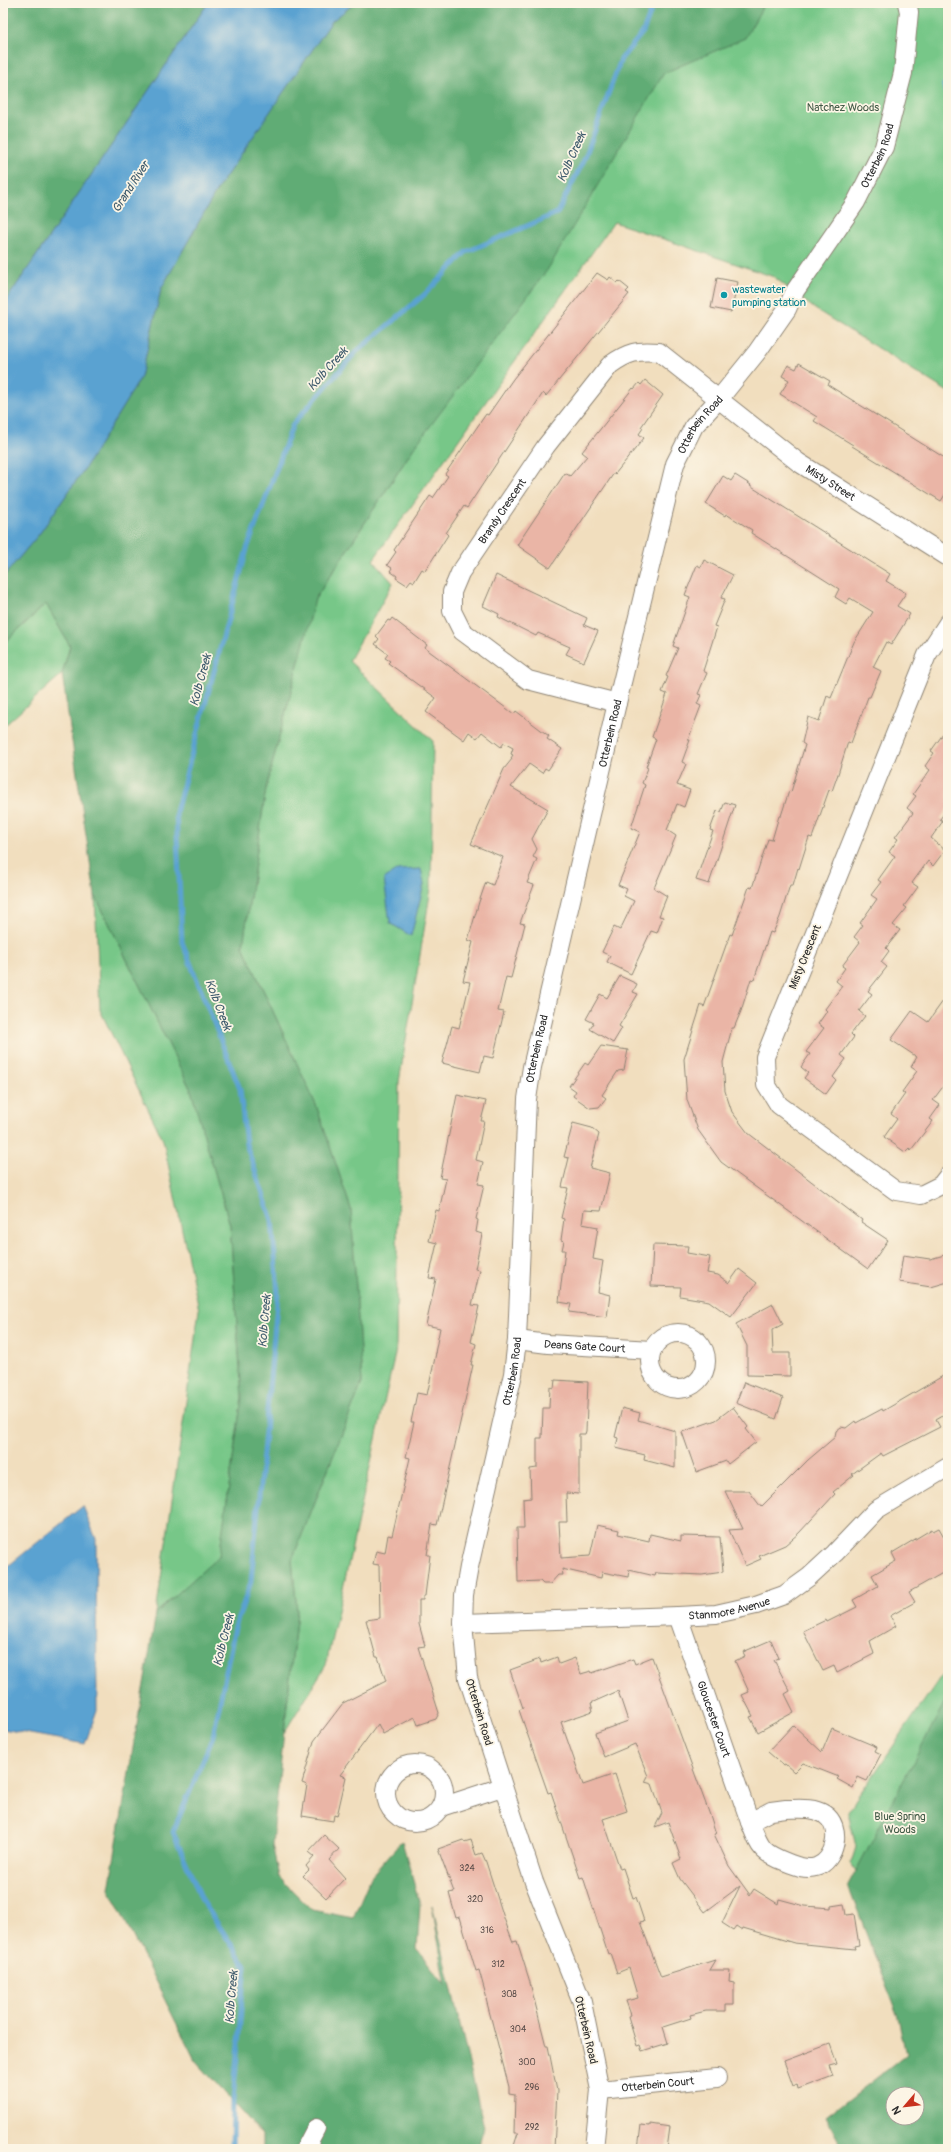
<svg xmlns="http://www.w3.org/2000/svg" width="951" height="2152" font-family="Pangolin,sans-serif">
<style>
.green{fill:#77c788;stroke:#51795a}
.forest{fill:#61ac74;stroke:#466c50;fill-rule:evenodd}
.water{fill:#5aa2d1;stroke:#42667e}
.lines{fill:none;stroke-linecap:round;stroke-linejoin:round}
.stream{stroke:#5aa2d1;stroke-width:5}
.building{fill:#eab5a6}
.minor-casing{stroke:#8e8474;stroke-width:20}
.minor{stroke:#fff;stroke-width:18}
.culture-dot{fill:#0f9aa8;stroke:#fcf5e5;stroke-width:1.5}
.labels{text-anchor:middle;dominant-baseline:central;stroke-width:3.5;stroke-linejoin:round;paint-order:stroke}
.number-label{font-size:9px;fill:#5b4e4a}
.park-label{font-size:11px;fill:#425a47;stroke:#fcf5e5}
.street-label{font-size:11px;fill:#2b2b2b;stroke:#fcf5e5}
.culture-label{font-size:11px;fill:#0d838f;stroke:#fcf5e5;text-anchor:start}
.water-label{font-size:12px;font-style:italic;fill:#3e5b6d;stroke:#fcf5e5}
</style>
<rect width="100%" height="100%" fill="#fcf5e5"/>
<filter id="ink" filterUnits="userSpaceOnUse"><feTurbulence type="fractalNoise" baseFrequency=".025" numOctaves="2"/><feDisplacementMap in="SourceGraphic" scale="8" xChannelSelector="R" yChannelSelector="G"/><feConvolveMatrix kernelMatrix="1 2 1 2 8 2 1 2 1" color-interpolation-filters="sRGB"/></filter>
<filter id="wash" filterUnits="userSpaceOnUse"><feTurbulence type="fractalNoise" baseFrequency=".012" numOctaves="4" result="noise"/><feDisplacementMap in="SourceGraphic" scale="16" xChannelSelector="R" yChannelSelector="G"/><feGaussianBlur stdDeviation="0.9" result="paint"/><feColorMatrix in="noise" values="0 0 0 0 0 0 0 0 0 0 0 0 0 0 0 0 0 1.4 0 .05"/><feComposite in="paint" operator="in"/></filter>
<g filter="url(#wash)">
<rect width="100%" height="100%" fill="#f1debe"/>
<g class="green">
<polygon points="463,3 948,3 948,392 815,309 774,277 614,222 373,560 393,583 349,661 433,741 431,888 399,1082 396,1349 326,1665 284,1733 297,1611 292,1560 362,1383 351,1209 316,1105 243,946 266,788 315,599 413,449"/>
<polygon points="46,604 70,646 62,674 3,727 3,644"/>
<polygon points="95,895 191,1090 230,1225 242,1397 219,1557 156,1613 199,1310 163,1140 100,1010"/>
<polygon points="948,1666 948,1991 917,1974 851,1863 856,1847 848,1812"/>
</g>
<g class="forest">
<polygon points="3,3 208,3 3,305"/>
<polygon points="355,3 765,3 745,38 664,73 548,269 413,449 315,599 266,788 243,946 316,1105 351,1209 362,1383 292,1560 297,1611 272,1844 279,1877 312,1910 353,1918 371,1876 402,1841 420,1905 417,1949 446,1986 432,1905 484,2127 478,2149 262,2149 262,2134 195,2060 109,1889 156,1613 219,1556 242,1397 230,1225 191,1090 95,895 62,674 70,646 46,604 3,644 3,577 40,533 85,468 141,377 161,289 218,188 332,21"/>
<path d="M948,1696V2149H843L826,2117L906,2055L898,2017L848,1886ZM893,2094H917V2118H893Z"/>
</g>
<g class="water">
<polygon points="208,3 355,3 332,21 218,188 161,289 141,377 85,468 40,533 3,577 3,305"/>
<polygon points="421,869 424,884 411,936 390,923 384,879 397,870"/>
<polygon points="83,1506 96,1539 97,1710 85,1744 3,1729 3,1570"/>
</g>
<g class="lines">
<g class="stream">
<polyline points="944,85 948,103"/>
<polyline points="232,2149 233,2101 245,1965 203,1902 173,1832 213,1736 235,1627 251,1582 278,1293 272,1220 246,1144 240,1089 182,942 176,812 247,549 293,424 356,352 424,295 466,252 557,213 584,160 621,59 643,32 654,3"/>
</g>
</g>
<g id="blocks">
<g class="building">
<polygon points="597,273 608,280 610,277 617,283 619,281 629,289 626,292 629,294 546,396 543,393 467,508 464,506 446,533 448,535 425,571 422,569 414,582 411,580 407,585 396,578 397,576 390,571 392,568 387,565 396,552 394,550 430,496 433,498 448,476 445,474 486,414 488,415 513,379"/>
<polygon points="717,278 738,282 731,312 711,308"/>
<polygon points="799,363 830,381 828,385 948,460 948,490 941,501 852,446 853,445 814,421 817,417 780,394 789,380 782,376 788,365 796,369"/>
<polygon points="645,380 663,395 641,427 643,428 639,434 644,438 615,474 614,473 550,568 517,545 565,473 570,476 587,456 582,452 633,388 634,389 639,383 641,385"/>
<polygon points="735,475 751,485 750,486 890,574 886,581 906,593 897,606 910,614 891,645 886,642 873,667 881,671 870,697 868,697 851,743 848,742 838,774 832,791 829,790 812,838 809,837 799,869 798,868 793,885 790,885 780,917 773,933 770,932 754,980 751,979 741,1011 734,1028 732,1028 723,1062 725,1091 732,1112 748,1133 862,1220 861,1222 888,1240 868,1269 721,1162 698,1130 687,1100 684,1059 701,1005 704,1007 730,934 732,935 749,887 752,888 768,839 772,840 779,816 781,816 789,791 791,792 805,745 802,743 808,717 819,721 827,696 831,698 854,642 873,612 850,598 846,604 835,597 839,589 751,533 752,530 726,514 725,516 706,504 723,476 731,481"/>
<polygon points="704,560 733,575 721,598 725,599 714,626 717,627 703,671 707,673 698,694 701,695 697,704 701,706 688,740 690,740 682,762 686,764 677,785 690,790 684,807 677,804 667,830 676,836 654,888 667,896 659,916 663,917 657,933 651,931 631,974 607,962 610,956 602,952 614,927 620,930 634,901 624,896 627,889 618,885 640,832 631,828 645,785 642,783 648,768 646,767 656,739 652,737 667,694 662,692 668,677 666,676 678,648 673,646 690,597 685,595 697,565 701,567"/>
<polygon points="496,575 587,618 584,625 598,631 584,662 566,654 570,647 538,633 536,636 498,617 499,614 483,606"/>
<polygon points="392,618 427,645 425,648 514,714 516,711 549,736 547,739 562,749 548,770 545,768 542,773 529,764 511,787 548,809 532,839 537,849 533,857 537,859 527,883 534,885 520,923 525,924 511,978 506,977 498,1011 504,1012 493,1058 484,1056 480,1072 442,1063 452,1026 459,1028 470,982 463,981 473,942 468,940 479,902 486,882 493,885 503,857 471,844 504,769 512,759 511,758 513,755 511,754 513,748 504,743 501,747 482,732 477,738 469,732 464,740 426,712 436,698 388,663 390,661 385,658 388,654 375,644 379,639 376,636 388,620 390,621"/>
<polygon points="948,727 948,808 940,819 943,821 931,838 945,850 933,866 928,861 912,883 918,887 904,906 907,908 893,925 900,930 886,948 889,951 881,962 887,967 868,991 872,994 859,1011 865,1016 851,1034 854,1037 841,1055 846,1059 833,1077 836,1080 826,1094 804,1078 808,1073 801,1067 810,1054 806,1052 824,1028 818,1024 827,1011 825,1009 842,986 836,981 845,968 842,966 860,942 854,937 863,925 860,923 877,899 871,895 881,882 878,880 895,856 889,852 898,839 895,837 913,813 907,808 916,796 913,794 930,770 925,766 934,753 931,751"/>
<polygon points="725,802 735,805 709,884 696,880 713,831 710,830 717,811 721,812"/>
<polygon points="620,976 637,984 633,992 638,994 619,1026 622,1028 613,1043 590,1029 594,1023 586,1019 600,994 607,998"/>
<polygon points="948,994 948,1080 933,1100 940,1105 930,1119 933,1121 911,1150 909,1148 905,1152 884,1137 897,1119 891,1114 905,1094 902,1092 917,1071 911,1067 917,1057 891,1040 912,1011 928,1022"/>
<polygon points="601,1046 628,1050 624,1070 618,1071 602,1095 606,1098 599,1107 590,1108 573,1096 576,1091 569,1086 585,1063 588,1065"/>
<polygon points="457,1095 486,1101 481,1121 484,1121 476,1160 483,1162 478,1184 484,1185 476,1219 478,1220 476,1232 482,1234 475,1269 480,1270 472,1305 479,1306 471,1342 476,1344 471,1365 473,1365 437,1525 432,1524 427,1555 430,1555 425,1596 423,1596 423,1600 419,1600 419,1624 425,1646 418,1647 439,1713 436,1719 418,1725 415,1717 383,1734 378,1724 340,1775 346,1777 337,1816 334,1815 333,1821 302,1816 307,1785 302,1783 314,1741 343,1703 386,1681 378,1657 376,1657 366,1620 380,1618 379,1565 373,1564 376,1551 385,1553 388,1535 392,1536 410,1458 406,1457 414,1422 411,1422 417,1393 427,1395 436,1353 435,1353 440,1328 426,1325 436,1279 429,1278 437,1243 429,1241 436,1210 439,1211 446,1179 440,1178"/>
<polygon points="573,1123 592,1128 599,1134 590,1168 610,1173 601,1211 584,1210 582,1224 598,1227 593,1259 603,1261 598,1292 610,1295 607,1317 569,1312 571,1304 559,1302 565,1250 562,1250 564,1241 561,1240 564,1219 561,1218 568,1188 562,1187 569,1158 564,1157"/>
<polygon points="653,1245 688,1246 687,1253 710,1257 707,1273 718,1275 729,1283 739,1269 757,1283 731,1317 709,1301 680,1296 681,1287 651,1286"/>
<polygon points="948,1254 948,1282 931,1287 899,1282 903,1255 930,1259"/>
<polygon points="773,1304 783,1324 772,1330 773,1353 790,1353 790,1376 747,1375 747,1346 736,1324"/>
<polygon points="948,1373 948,1413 936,1420 940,1427 883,1456 881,1453 852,1474 854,1475 833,1492 835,1494 799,1533 785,1545 759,1556 761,1559 745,1566 729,1530 743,1529 725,1491 749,1491 761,1507 808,1460 835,1437 836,1431 841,1427 846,1428 855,1421 856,1423 882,1409 883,1411"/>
<polygon points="555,1380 588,1382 586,1431 585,1434 579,1434 579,1494 566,1493 567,1522 559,1522 561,1558 590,1556 597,1525 619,1530 618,1534 649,1541 650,1534 681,1541 681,1536 720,1537 723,1572 702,1575 656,1573 655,1576 629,1570 628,1577 602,1572 601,1578 562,1569 563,1575 558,1575 550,1584 543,1584 540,1581 518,1582 517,1528 524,1528 523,1499 531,1498 530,1469 537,1468 537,1438 542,1438 543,1408 549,1408 550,1387 554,1388"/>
<polygon points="744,1382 783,1398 776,1419 736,1403"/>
<polygon points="733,1407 748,1427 746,1429 756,1442 728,1464 726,1461 696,1472 682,1432 716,1420"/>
<polygon points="622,1408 640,1413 638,1420 675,1431 675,1468 644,1460 645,1455 616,1448 618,1438 615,1437"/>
<polygon points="939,1528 948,1544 948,1570 909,1592 915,1602 890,1616 896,1626 870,1641 874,1654 837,1673 834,1666 823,1671 803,1631 826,1620 827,1622 857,1607 853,1600 878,1586 872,1575 896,1561 892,1553 932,1529 933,1531"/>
<polygon points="771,1640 779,1658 774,1660 790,1691 785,1694 794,1712 758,1732 750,1717 753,1716 742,1695 749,1692 735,1661 745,1656 743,1652"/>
<polygon points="557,1657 559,1664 575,1658 581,1674 591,1671 592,1673 633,1659 635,1664 652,1657 711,1818 716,1834 714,1834 729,1866 750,1895 754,1889 778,1904 779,1899 805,1906 831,1908 831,1906 844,1904 846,1915 854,1914 859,1945 854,1946 855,1949 794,1943 743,1928 742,1930 736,1926 733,1930 722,1923 740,1886 705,1912 680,1879 673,1863 681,1859 668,1822 655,1827 662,1813 652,1784 645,1782 648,1776 635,1744 604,1757 595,1733 628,1721 618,1691 591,1703 593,1711 561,1722 583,1785 615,1774 627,1811 603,1819 620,1869 623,1868 633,1898 636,1897 644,1921 640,1922 661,1977 715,1960 709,1970 730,1970 729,1982 734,1983 734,2005 725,2005 725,2011 706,2011 690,2015 691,2018 663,2027 668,2043 642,2051 640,2045 637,2046 628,2016 631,2015 626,2001 638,1998 629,1968 617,1973 610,1953 608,1954 583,1877 580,1878 551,1792 548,1793 519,1710 523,1708 510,1670 540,1659 541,1663"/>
<polygon points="793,1725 822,1752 832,1728 877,1747 875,1751 881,1754 867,1781 858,1777 853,1788 837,1779 839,1777 803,1763 794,1772 785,1764 783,1765 768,1752"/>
<polygon points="324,1835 339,1849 329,1860 345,1878 326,1898 303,1876 309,1870 306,1866 314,1857 308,1852"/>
<polygon points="463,1840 464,1842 471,1840 476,1855 482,1853 486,1862 505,1921 513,1942 517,1941 529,1979 546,2046 548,2046 557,2091 554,2149 513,2149 518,2133 514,2133 515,2094 509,2093 509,2087 486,1999 487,1999 479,1970 476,1971 460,1917 456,1918 449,1893 454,1892 438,1849"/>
<polygon points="830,2044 837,2064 829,2066 833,2076 798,2089 797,2084 793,2086 784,2061"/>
<polygon points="650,2124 670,2127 667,2149 638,2149 641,2125 650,2126"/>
</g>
</g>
</g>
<g filter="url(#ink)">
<use href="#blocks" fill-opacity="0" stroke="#8e8474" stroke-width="1"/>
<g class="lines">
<g class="minor-casing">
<g id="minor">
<polyline points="948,623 927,655 765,1057 766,1084 779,1105 896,1191 921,1195 941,1185 948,1176"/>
<path id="s1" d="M617,703L528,680L462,631L452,611V592L460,573L546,446L610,365C628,352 637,350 659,352L798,462L948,557"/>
<circle cx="678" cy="1361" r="28"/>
<path id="s2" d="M517,1340L548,1344L652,1350"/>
<path id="s3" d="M678,1616L750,1822"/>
<path id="s4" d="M463,1623L678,1616L716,1614L756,1605L784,1595L809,1577L835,1553L876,1510L948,1467"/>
<circle cx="415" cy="1793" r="29"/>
<polyline points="441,1807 502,1787"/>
<path d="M786,1809C798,1809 813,1807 824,1814C843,1826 836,1861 816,1867C806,1870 796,1866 786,1862C760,1852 760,1847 750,1822L771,1811Z"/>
<path id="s5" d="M600,2090L717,2078"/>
<polyline points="305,2149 316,2128"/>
<path id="s6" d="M594,2149L600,2090L582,2002L534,1882L468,1678L463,1623L464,1595L469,1567L513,1374L517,1340L527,1099L532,1067L617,703L675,464L694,426L719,399L757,352L787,309L795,291L856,202L884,147L903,73L909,12L907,3"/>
</g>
</g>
<use href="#minor" class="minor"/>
</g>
</g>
<circle class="culture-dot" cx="724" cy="295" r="4"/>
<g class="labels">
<g class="number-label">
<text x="467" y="1868">324</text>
<text x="475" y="1899">320</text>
<text x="487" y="1930">316</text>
<text x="498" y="1964">312</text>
<text x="509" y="1994">308</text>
<text x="518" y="2029">304</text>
<text x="527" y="2062">300</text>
<text x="532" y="2087">296</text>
<text x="532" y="2127">292</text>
</g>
<g class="park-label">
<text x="843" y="107">Natchez Woods</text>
<text x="900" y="1816">Blue Spring<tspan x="900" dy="13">Woods</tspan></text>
</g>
<g class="street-label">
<text stroke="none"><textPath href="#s6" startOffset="2101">Otterbein Road</textPath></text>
<text stroke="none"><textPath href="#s6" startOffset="1777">Otterbein Road</textPath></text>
<text stroke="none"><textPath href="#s1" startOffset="761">Misty Street</textPath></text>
<text stroke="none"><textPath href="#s1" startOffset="311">Brandy Crescent</textPath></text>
<text stroke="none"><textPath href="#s6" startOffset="1453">Otterbein Road</textPath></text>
<text transform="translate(805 957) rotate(-68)">Misty Crescent</text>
<text stroke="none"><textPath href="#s6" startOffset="1129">Otterbein Road</textPath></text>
<text stroke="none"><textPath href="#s2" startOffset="68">Deans Gate Court</textPath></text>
<text stroke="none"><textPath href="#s6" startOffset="805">Otterbein Road</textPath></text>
<text stroke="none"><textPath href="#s4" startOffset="267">Stanmore Avenue</textPath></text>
<text transform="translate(479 1712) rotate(73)">Otterbein Road</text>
<text stroke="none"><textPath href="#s3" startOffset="109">Gloucester Court</textPath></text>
<text transform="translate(586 2030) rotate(77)">Otterbein Road</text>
<text stroke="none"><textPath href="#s5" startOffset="58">Otterbein Court</textPath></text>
</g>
<g class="culture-label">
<text x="732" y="289">wastewater<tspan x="732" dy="13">pumping station</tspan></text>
</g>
<g class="water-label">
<text transform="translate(572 157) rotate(-66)">Kolb Creek</text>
<text transform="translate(131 187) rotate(-57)">Grand River</text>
<text transform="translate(328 369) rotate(-48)">Kolb Creek</text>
<text transform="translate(201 680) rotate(-75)">Kolb Creek</text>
<text transform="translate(218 1005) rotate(69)">Kolb Creek</text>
<text transform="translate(265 1321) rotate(-85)">Kolb Creek</text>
<text transform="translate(224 1640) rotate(-76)">Kolb Creek</text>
<text transform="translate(232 1997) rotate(-85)">Kolb Creek</text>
</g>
</g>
<rect width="951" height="2152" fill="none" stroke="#fcf5e5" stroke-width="16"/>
<g transform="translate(905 2106) rotate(242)"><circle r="19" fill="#fcf5e5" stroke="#a8a49b"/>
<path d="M0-3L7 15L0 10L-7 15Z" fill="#c8321e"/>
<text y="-6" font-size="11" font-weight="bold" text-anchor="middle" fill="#2b2b2b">N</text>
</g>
</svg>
